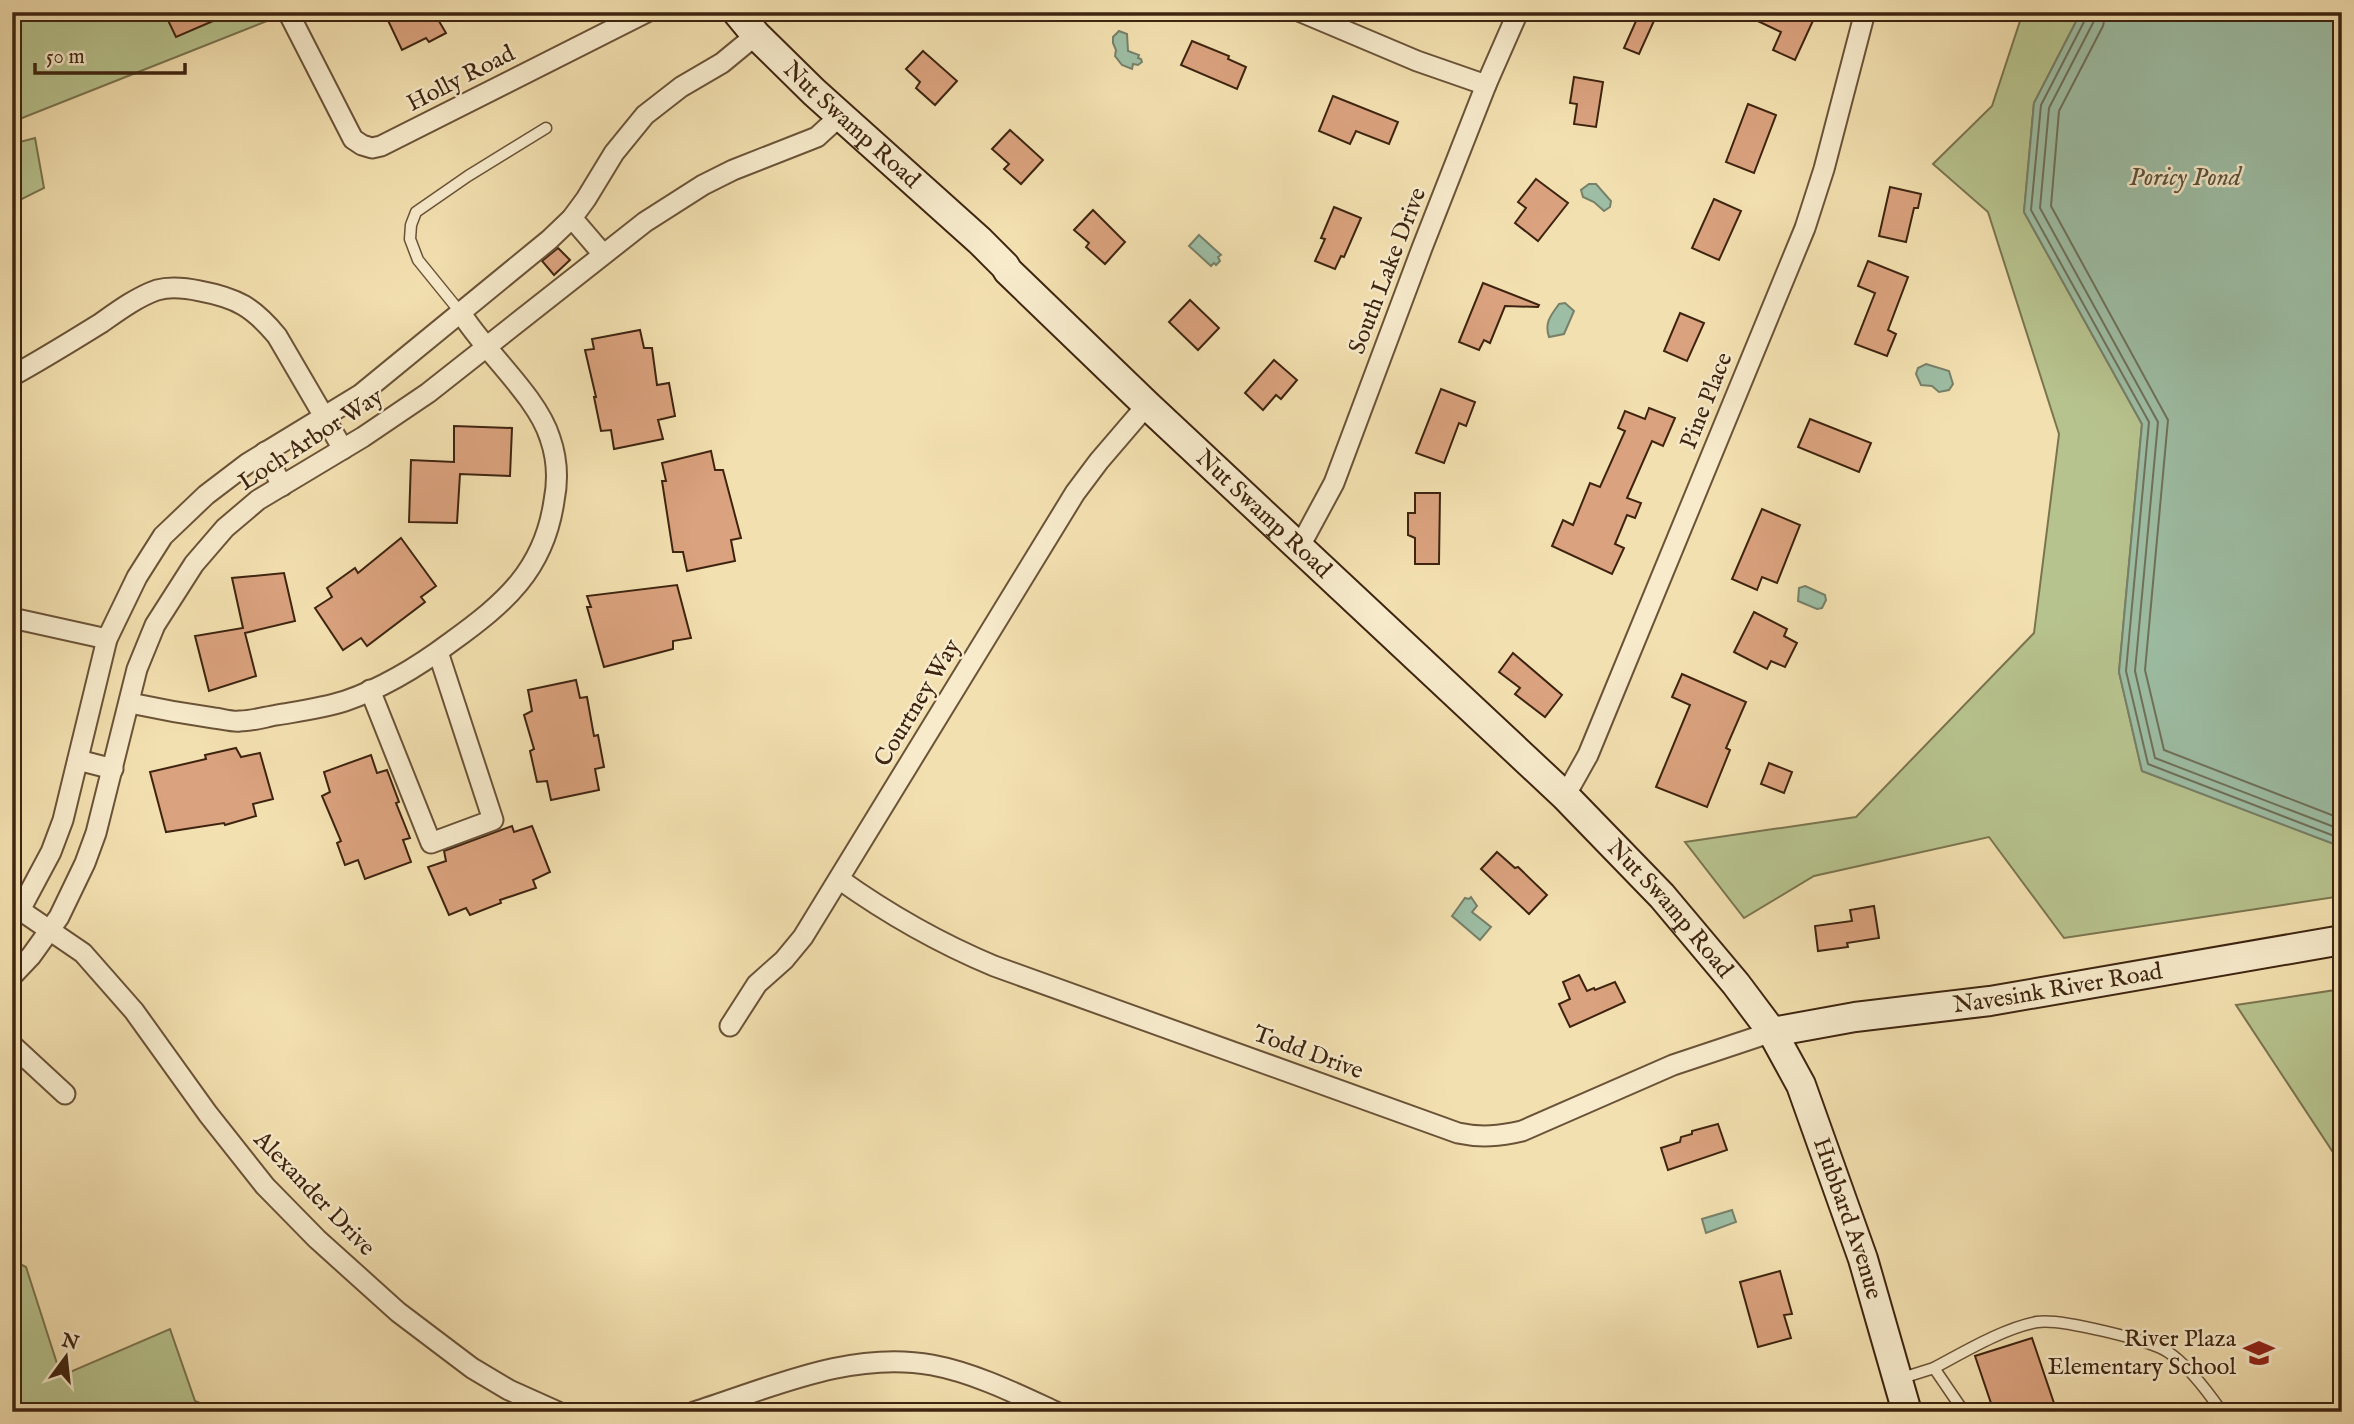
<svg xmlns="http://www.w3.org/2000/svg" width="2354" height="1424" font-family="'IM FELL English',serif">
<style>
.green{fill:#b7c38e;stroke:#7a744f;stroke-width:2}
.water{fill:#9dbea5;stroke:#778069;stroke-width:2}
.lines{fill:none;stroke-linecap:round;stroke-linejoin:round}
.shore{stroke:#6e715a;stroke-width:2}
.building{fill:#daa27e;stroke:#3e2410;stroke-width:2}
.lane-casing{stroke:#6b5338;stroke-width:13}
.street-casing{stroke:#6b5338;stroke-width:23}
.secondary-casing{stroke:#3e2410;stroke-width:32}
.lane{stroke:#f7ebcc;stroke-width:10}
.street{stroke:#f7ebcc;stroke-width:19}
.secondary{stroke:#f7ebcc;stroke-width:28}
.labels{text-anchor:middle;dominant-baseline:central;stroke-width:5;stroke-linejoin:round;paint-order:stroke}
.street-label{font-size:24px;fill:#3e2410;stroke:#f7ebcc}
.poi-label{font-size:24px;fill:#3e2410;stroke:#f7ebcc;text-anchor:end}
.water-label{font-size:26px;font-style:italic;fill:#5a523d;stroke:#f7ebcc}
</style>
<rect width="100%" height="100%" fill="#f3e0b0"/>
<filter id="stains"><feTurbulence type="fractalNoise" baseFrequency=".00286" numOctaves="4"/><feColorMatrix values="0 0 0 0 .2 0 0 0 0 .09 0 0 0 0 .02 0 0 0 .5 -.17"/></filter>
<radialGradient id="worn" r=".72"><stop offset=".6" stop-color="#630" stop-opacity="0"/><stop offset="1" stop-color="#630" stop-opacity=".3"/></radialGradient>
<g class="green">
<polygon points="12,12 263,12 267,21 12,122"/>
<polygon points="2023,12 2081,12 2034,103 2024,212 2142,424 2119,672 2142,771 2342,847 2342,896 2064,938 1989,837 1814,876 1744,918 1685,842 1856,817 2034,633 2059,434 1988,212 1933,164 1992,106"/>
<polygon points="35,138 44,188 12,204 12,144"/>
<polygon points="2342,989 2342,1166 2236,1005"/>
<polygon points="12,1260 26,1267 61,1376 170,1329 195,1401 221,1412 12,1412"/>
</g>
<g class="water">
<polygon points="2081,12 2342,12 2342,847 2142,771 2119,672 2142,424 2024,212 2034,103"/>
<polygon points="1119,31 1127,34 1128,51 1139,55 1138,58 1141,59 1142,62 1138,65 1133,64 1132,69 1122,65 1115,56 1116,50 1113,43 1113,37"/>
<polygon points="1589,184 1596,184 1611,201 1610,207 1604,211 1594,202 1583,197 1581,190"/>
<polygon points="1199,235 1221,255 1218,257 1220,261 1216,265 1214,263 1211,266 1189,246"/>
<path d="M1565,303L1574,311L1564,334L1549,337C1544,323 1551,315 1559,304Z"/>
<polygon points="1926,364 1949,371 1953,384 1949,390 1939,392 1932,386 1921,385 1916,374 1918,368"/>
<polygon points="1805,586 1825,595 1826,600 1822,608 1817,609 1798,601 1799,588"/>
<polygon points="1471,897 1477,906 1472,912 1491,927 1480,940 1452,916 1465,898 1469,899"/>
<polygon points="1732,1210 1736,1222 1706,1233 1702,1219"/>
</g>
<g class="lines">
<g class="shore">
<polyline points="2087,12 2086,18 2041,105 2031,210 2149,422 2126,671 2148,764 2342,839"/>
<polyline points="2095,12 2094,21 2049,108 2040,208 2158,422 2135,671 2155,758 2342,830"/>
<polyline points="2106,12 2103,26 2059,111 2051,206 2168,420 2145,670 2164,750 2342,819"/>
</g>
</g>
<g class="building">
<polygon points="164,12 234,12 176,37"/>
<polygon points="384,12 422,12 427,21 436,16 446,33 429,42 426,38 402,50"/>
<polygon points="1640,12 1658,12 1639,54 1624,48"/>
<polygon points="1739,12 1817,12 1795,60 1773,50 1781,32"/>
<polygon points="1192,41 1229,56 1228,59 1246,67 1237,89 1181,65"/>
<polygon points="923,51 957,81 935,105 916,88 920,82 906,69"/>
<polygon points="1574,77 1603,82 1596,127 1574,124 1577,104 1570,103"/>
<polygon points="1333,96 1398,122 1389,144 1356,131 1350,144 1319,131"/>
<polygon points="1748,104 1776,115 1754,173 1726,162"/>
<polygon points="1010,130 1043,160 1021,184 1004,169 1009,164 992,149"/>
<polygon points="1536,179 1568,203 1538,241 1515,223 1526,208 1518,202"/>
<polygon points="1890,187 1921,194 1918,208 1914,208 1906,242 1879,236"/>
<polygon points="1714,199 1741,211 1719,260 1692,248"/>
<polygon points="1334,207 1361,218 1344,257 1341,256 1335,269 1315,261 1325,239 1321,238"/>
<polygon points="1093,210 1125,242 1105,264 1086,247 1089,243 1074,230"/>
<polygon points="558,248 570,260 554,275 542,261"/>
<polygon points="1868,261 1908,277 1888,330 1896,334 1887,356 1855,344 1875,293 1858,286"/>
<polygon points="1483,283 1539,305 1538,307 1505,306 1490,343 1484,340 1479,350 1459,342"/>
<polygon points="1190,300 1219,328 1198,350 1169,322"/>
<polygon points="1680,313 1704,323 1687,361 1664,351"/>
<polygon points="640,330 644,348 652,348 657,385 669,383 675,416 658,420 663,439 614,449 611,430 601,431 594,397 596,397 585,350 594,349 592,339"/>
<polygon points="1274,360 1297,380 1281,399 1276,395 1263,410 1245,393"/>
<polygon points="1441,389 1475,402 1466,426 1459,423 1444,463 1416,453"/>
<polygon points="1649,408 1675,418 1663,446 1652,441 1627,498 1641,503 1635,518 1627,515 1615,544 1624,548 1612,574 1552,546 1563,520 1573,525 1590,483 1600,487 1625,431 1618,428 1625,411 1645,419"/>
<polygon points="1810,419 1871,443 1859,472 1798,447"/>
<polygon points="454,426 512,428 510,476 460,474 457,523 409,522 411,460 454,462"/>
<polygon points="711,451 715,470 723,470 741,538 731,540 735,561 687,571 683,552 673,552 662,481 666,481 662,463"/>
<polygon points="1415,493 1440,493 1439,564 1415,564 1415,538 1408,535 1408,513 1415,513"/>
<polygon points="1762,509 1800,525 1777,583 1762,577 1757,590 1732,579"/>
<polygon points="401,538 436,586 421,597 425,602 367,646 361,638 343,650 315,608 332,597 327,588 355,568 358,573"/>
<polygon points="284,573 295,621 245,633 256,676 209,691 195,636 243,628 232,578"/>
<polygon points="677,585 691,638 673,641 673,649 604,667 587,607 591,607 587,596"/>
<polygon points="1754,612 1787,629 1784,636 1797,643 1785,667 1771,661 1767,669 1734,652"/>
<polygon points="1513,653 1562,695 1545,717 1515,694 1520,688 1499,672"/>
<polygon points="1682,674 1746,702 1726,748 1730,750 1707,807 1656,787 1690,705 1672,697"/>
<polygon points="576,680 580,698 587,697 594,736 598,735 604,767 595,769 599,790 551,800 547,781 537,782 530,751 534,749 524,715 532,711 528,690"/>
<polygon points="236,748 241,757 260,753 273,799 253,804 256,816 225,825 224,823 166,832 150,772 206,759 205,755"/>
<polygon points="371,755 377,773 387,770 399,802 396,803 410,838 403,840 411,862 365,879 358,860 345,865 337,843 341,841 322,796 330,792 324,772"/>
<polygon points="1769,763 1792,772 1784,793 1761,784"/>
<polygon points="512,826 514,832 532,826 550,872 533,880 536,888 500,900 501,903 470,915 466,908 449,915 428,867 446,861 444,851"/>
<polygon points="1497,852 1515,868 1518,867 1547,895 1529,914 1481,869"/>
<polygon points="1874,906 1879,938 1847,943 1848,947 1818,951 1815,926 1852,921 1850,910"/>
<polygon points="1579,975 1587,991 1594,988 1595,990 1615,982 1625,1002 1570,1027 1559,1004 1570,999 1563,982"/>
<polygon points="1718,1124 1727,1150 1668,1170 1661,1148 1680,1142 1681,1137 1692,1134 1692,1131"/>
<polygon points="1780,1271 1792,1314 1784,1315 1791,1338 1758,1347 1740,1282"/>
<polygon points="2032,1338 2057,1412 1994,1412 1975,1356"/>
</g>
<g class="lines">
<g class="lane-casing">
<g id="lane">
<polyline points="461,313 418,260 410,239 411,225 416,212 468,176 546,128"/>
<path d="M1934,1368C1964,1352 2004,1328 2037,1322C2059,1318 2149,1340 2168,1352C2188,1365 2208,1392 2222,1412"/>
<polyline points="1899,1379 1934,1368 1964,1412"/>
</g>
</g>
<g class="street-casing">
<g id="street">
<polyline points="288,12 353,139 362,145 372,148 381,146 647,12"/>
<polyline points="1301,12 1417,61 1486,85"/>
<polyline points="572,218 602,253"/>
<path d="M12,376C43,359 72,341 101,323C118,311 137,297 157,290C171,286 186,288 200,291C237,298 253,307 277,336L343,449"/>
<polyline points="265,452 282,486"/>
<polyline points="1300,546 1334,483 1422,248 1486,85 1518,12"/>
<polyline points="12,618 107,639"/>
<polyline points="370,690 431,843 493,820 438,652"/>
<path d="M130,703C158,709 186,714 214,718C223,719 232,722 240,721C252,721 265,717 277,715C300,711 323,708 345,701C383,688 419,666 451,642C505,603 544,570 554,501C558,481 557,458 550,438C537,396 485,352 461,313"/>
<polyline points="78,760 113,769"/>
<polyline points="1565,796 1588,755 1805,228 1824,169 1865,12"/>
<path d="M839,879C888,914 939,943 994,966L1458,1133C1481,1138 1500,1136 1522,1131L1673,1065L1772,1032"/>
<polyline points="20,910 83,953 134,1011 208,1114 265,1186 317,1239 398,1312 472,1368 509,1390 558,1412"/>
<polyline points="12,918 20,910 51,852 63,820 107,639 137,577 163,536 206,495 248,463 361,394 549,240 572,218 586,199 614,153 645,115 681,87 722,63 756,35"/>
<polyline points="12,976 31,956 59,917 85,863 96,833 137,669 155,625 194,564 225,528 258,500 363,437 428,393 645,222 703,185 733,170 817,137 841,115"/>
<polyline points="730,1026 757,984 784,960 803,937 1075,493 1099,461 1147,405"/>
<polyline points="12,1045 65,1094"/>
<path d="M694,1412C770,1388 851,1350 932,1365C975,1373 1017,1394 1056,1412"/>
</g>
</g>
<g class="secondary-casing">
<g id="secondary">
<path id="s1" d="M737,12L756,35L814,92L980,241L1005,266L1008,271L1147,405L1565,796L1662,896L1736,984L1772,1032L1801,1085L1863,1259L1907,1412"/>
<path id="s2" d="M1772,1032L1855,1017L1990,1001L2342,940"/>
</g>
</g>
<use href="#lane" class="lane"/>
<use href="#street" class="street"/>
<use href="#secondary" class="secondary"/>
</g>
<defs>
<g id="school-bare" transform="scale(2.415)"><path d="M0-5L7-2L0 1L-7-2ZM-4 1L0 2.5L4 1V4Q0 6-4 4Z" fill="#8f2418" stroke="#f7ebcc" stroke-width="2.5" paint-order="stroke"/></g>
</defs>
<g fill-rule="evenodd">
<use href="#school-bare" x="2259" y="1353"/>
</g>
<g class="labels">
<g class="street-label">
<text transform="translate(461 79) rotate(-27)">Holly Road</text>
<text stroke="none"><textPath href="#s1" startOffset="161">Nut Swamp Road</textPath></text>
<text transform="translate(1388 271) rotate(-69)">South Lake Drive</text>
<text transform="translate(1707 401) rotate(-68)">Pine Place</text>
<text transform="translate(311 440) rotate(-33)">Loch Arbor Way</text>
<text stroke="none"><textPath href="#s1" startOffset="728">Nut Swamp Road</textPath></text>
<text transform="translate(918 703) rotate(-59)">Courtney Way</text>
<text stroke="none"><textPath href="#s1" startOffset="1295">Nut Swamp Road</textPath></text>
<text stroke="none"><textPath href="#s2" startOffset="289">Navesink River Road</textPath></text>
<text transform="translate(1308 1053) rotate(20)">Todd Drive</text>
<text transform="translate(314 1194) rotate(46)">Alexander Drive</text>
<text stroke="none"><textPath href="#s1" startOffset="1657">Hubbard Avenue</textPath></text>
</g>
<g class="poi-label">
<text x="2236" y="1339">River Plaza<tspan x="2236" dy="28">Elementary School</tspan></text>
</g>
<g class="water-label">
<text x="2185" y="177">Poricy Pond</text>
</g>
</g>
<rect width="2354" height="1424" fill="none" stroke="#f3e0b0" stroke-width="42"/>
<rect x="14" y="14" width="2326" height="1396" fill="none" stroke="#3e2410" stroke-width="3.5"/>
<rect x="21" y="21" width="2312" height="1382" fill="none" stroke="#3e2410" stroke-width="2"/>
<g transform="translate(66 1357) rotate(15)" stroke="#f7ebcc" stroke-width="5" paint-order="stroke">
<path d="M0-5L12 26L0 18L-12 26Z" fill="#3e2410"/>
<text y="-10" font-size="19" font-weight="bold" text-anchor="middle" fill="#3e2410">N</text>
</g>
<path d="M35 63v10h150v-10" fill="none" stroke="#3e2410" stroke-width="3.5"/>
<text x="46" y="63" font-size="21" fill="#3e2410" stroke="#f7ebcc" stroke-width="5" paint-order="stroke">50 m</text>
<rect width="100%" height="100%" filter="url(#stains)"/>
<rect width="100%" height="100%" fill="url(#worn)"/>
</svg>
